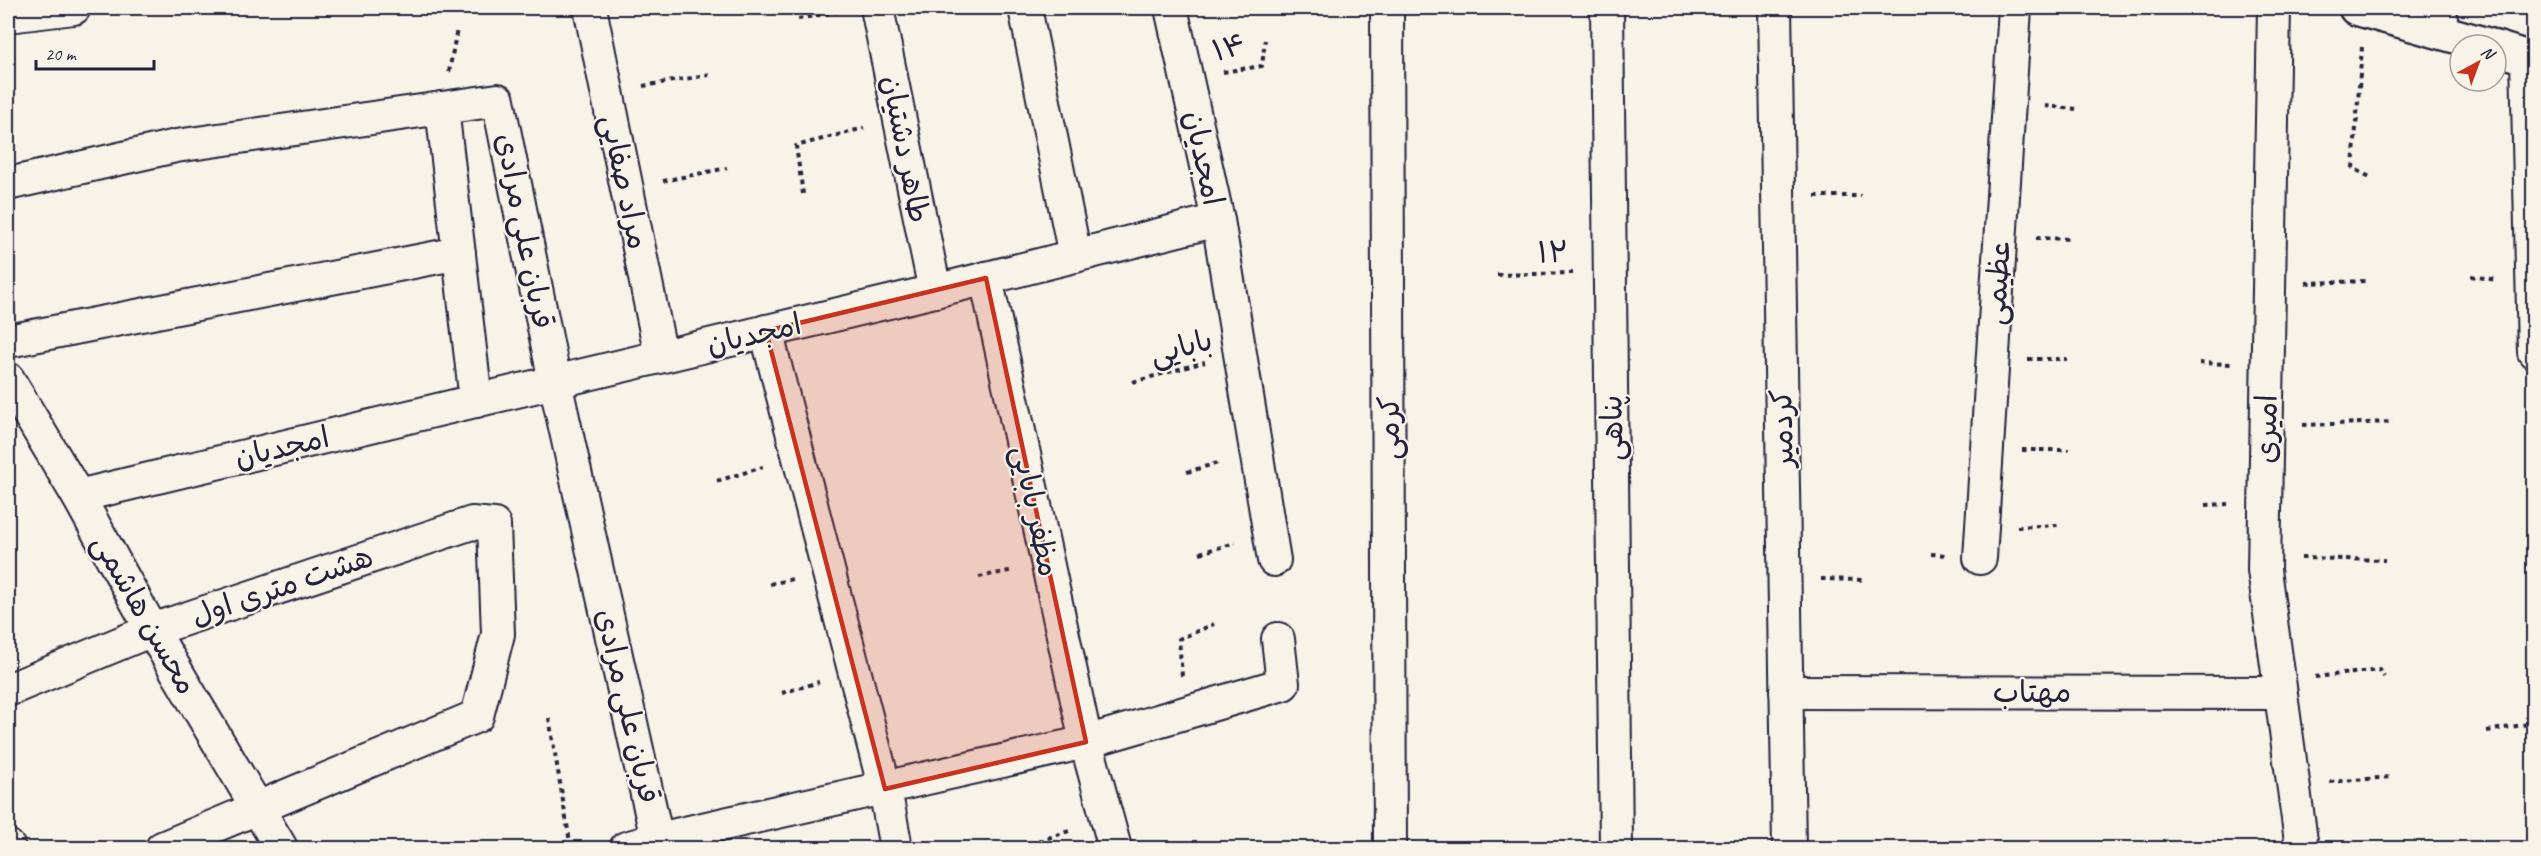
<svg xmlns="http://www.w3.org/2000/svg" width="2541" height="856" font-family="Caveat,'Playpen Sans Arabic',sans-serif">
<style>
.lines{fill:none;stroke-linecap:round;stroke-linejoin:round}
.minor-casing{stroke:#22223b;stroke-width:36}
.tertiary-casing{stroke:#22223b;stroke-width:38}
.path{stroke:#22223b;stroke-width:4;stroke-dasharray:4.5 4.5;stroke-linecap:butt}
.minor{stroke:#f7f3e8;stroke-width:32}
.tertiary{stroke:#f7f3e8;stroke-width:33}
.marked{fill:#c8321e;fill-opacity:0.2;stroke:#c8321e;stroke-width:4.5;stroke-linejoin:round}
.labels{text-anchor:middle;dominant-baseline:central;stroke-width:4.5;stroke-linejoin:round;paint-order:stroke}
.street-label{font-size:30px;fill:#22223b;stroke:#f7f3e8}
</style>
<rect width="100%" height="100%" fill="#f7f3e8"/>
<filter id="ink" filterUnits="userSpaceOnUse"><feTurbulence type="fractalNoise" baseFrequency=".0167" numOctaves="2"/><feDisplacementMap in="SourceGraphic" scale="12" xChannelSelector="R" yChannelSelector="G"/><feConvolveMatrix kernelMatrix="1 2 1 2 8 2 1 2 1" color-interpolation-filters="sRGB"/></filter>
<g filter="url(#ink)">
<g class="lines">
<g class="minor-casing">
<g id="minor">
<polyline points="590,8 661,356"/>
<polyline points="877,8 935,291"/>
<polyline points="1025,8 1075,256"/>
<polyline points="1387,8 1390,848"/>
<polyline points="1607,8 1616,848"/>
<polyline points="1775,8 1789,848"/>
<polyline points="2274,8 2264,570 2302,848"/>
<polyline points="2440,8 2442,31"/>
<polyline points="8,16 74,8"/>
<polyline points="2527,58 2534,352"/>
<polyline points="442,108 476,401"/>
<polyline points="8,184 176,146 498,100 555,382 659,848"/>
<polyline points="1218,220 1274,560"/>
<polyline points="986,278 1086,742 1115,848"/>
<polyline points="766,331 885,789 896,848"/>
<polyline points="8,341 459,253"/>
<polyline points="8,379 78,496 152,630 281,848"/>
<polyline points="78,496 935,291 1218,220 1171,8"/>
<polyline points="1980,558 2015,8"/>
<polyline points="8,690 152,630 472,523 494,525 498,634 477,716 162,848"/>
<polyline points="1786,692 2279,693"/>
<polyline points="8,846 9,848"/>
<polyline points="626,848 658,839 1086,742 1283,684 1278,639"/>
</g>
</g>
<g class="tertiary-casing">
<g id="tertiary">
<polyline points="2356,8 2487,45"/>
<polyline points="2496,48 2534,60"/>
</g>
</g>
<g class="path">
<polyline points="798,19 842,11"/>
<polyline points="2362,47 2353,168 2370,177"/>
<polyline points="449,72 457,29"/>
<polyline points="1223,72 1262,66 1265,40"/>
<polyline points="643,86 709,75"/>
<polyline points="2045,106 2076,109"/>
<polyline points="663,181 727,168"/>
<polyline points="803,194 796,146 864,128"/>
<polyline points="1815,196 1861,196"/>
<polyline points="2036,238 2072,239"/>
<polyline points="1497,275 1573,273"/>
<polyline points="2471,276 2497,280"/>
<polyline points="2306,283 2367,281"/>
<polyline points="2028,359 2067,359"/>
<polyline points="2199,363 2231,364"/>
<polyline points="1133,382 1205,362"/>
<polyline points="2303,425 2393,422"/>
<polyline points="2022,450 2069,450"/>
<polyline points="1187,472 1221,462"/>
<polyline points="717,481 763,467"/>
<polyline points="2206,505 2228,504"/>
<polyline points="2017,527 2060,525"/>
<polyline points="1200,553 1235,543"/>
<polyline points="1931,554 1946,555"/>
<polyline points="2301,558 2385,560"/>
<polyline points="979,577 1014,570"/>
<polyline points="1821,579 1864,580"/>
<polyline points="770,584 793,579"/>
<polyline points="1182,676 1179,639 1214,624"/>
<polyline points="2315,677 2380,670 2384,677"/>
<polyline points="782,693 819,682"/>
<polyline points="549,718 571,848"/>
<polyline points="2487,731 2534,723"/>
<polyline points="2330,782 2390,777"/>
<polyline points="2531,828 2534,827"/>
<polyline points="1039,841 1072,830"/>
<polyline points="489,848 494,846"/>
</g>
<use href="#minor" class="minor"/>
<use href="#tertiary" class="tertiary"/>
</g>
</g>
<path class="marked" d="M986,278L1086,742L885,789L766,331Z"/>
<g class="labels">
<g class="street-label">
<text transform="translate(1229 47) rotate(-16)">۱۴</text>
<text transform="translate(906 149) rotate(79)">طاهر دشتیان</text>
<text transform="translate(1204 158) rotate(78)">امجدیان</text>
<text transform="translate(625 182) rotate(78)">مراد صفایی</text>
<text transform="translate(525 231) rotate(79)">قربان علی مرادی</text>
<text transform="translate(1553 252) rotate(-1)">۱۲</text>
<text transform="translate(1997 283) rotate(-86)">عظیمی</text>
<text transform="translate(754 334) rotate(-13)">امجدیان</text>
<text transform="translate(1181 347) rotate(-15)">بابایی</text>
<text transform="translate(1389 428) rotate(-90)">کرمی</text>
<text transform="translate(1612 428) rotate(-91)">پناهی</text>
<text transform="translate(1782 428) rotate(-91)">کردمیر</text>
<text transform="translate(2266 429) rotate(-89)">امیری</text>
<text transform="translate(282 447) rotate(-13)">امجدیان</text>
<text transform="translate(1036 511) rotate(78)">مظفر بابایی</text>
<text transform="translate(282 586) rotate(-19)">هشت متری اول</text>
<text transform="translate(145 614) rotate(60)">محسن هاشمی</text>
<text x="2032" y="692">مهتاب</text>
<text transform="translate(628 706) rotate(77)">قربان علی مرادی</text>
</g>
</g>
<rect width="2541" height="856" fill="none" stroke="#f7f3e8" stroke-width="30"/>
<rect x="15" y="15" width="2511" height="826" fill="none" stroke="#22223b" stroke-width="2" filter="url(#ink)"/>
<g transform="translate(2478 63) rotate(41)"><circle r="28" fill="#f7f3e8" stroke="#a29fa3" stroke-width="1.5"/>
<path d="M0-4.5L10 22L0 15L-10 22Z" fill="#c8321e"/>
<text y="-9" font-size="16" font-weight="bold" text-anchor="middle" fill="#22223b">N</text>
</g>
<path d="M36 60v9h118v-9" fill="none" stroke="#22223b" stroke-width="3"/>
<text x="45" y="60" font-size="18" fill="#22223b" stroke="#f7f3e8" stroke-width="4.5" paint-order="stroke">20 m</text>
</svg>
